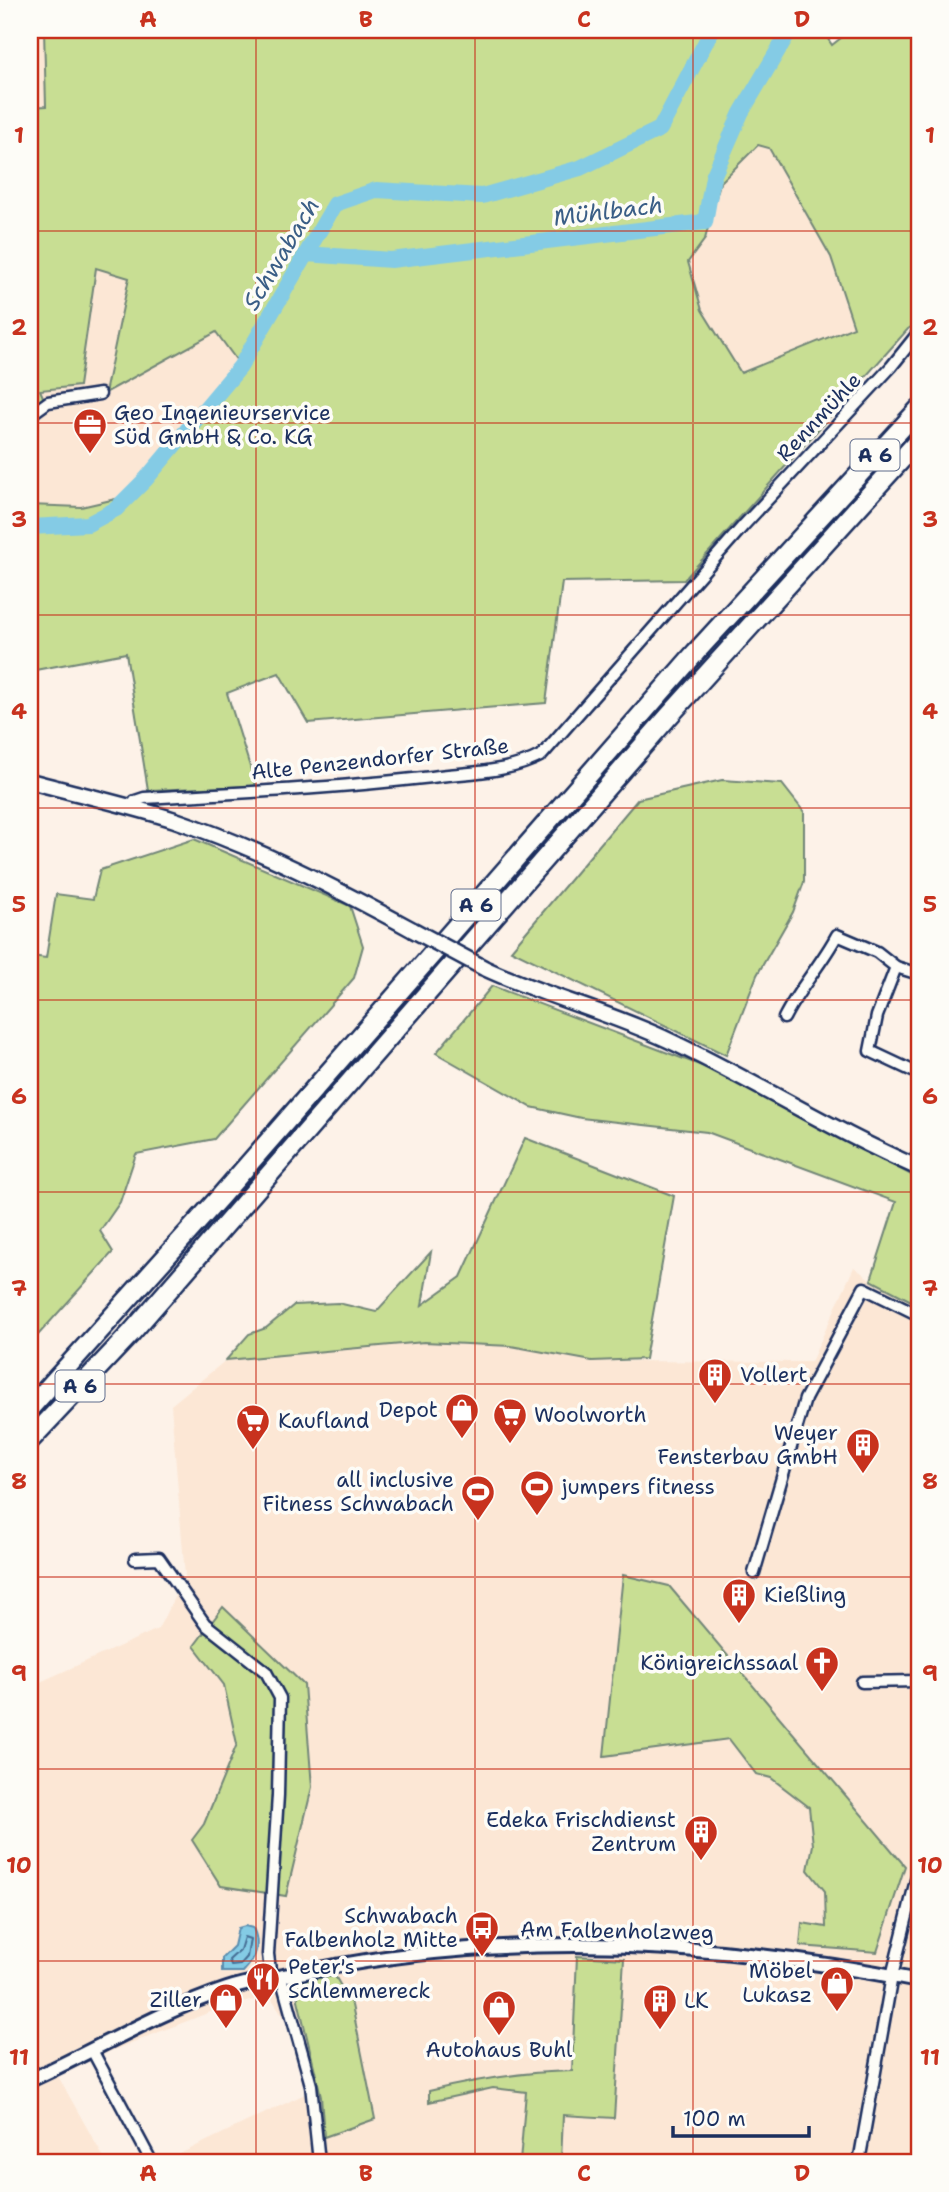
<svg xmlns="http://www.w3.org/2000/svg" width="949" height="2192" font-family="'Shantell Sans',sans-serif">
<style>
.built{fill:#fce7d5}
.green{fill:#c8de93;stroke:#728678;stroke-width:2;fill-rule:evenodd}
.water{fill:#84cbe5;stroke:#5a8daf;stroke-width:2}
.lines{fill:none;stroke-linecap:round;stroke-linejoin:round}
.shore{stroke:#456d94;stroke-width:2}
.river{stroke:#84cbe5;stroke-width:16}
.minor-casing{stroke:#1b2f5e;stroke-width:15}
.tertiary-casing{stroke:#1b2f5e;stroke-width:18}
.secondary-casing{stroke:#1b2f5e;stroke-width:19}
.motorway-casing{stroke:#1b2f5e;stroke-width:23}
.minor{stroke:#fdfcf7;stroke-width:10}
.tertiary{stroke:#fdfcf7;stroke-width:12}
.secondary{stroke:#fdfcf7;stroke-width:14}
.motorway{stroke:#fdfcf7;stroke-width:18}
.secondary-bridge-casing{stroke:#1b2f5e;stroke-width:19;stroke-linecap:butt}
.secondary-bridge{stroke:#fdfcf7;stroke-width:14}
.grid{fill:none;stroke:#c8321e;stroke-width:2;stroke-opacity:0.55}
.labels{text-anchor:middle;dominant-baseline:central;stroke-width:7;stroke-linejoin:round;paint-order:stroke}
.shield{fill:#fdfcf7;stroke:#5f6c8c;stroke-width:2}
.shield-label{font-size:19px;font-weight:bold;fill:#1b2f5e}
.poi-label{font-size:21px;fill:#1b2f5e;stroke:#fdfcf7;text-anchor:start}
.street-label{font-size:21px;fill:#1b2f5e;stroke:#fdfcf7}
.water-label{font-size:23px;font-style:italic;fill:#3a5e86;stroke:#fdfcf7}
.neatline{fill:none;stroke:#c8321e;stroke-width:2.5}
.grid-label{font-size:23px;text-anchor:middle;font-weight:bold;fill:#c8321e}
</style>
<rect width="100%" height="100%" fill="#fdf2e8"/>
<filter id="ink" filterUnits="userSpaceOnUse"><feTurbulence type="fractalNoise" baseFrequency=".0143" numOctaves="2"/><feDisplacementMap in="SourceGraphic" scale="14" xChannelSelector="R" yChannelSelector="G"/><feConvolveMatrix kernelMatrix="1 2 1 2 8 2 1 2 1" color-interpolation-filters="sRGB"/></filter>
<g filter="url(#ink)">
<g class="built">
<polygon points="30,30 44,30 46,106 30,107"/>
<polygon points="758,145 769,148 831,257 854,327 741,374 702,310 688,262 705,239 720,183"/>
<polygon points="95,268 129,278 217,332 237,361 124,497 81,507 30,505 30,418 40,390 79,386"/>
<polygon points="854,1267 871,1280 919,1305 919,2162 163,2162 307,2093 290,2026 270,1996 218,2009 113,2050 58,2076 106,2162 30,2162 30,1691 40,1682 158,1629 185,1576 171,1405 226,1360 424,1342 511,1346 592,1361 811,1362"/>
</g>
<g class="green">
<path d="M44,30H822L832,45L851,30H919V322L908,329L684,580L562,582L546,703L308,723L279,673L227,693L256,786L148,790L126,653L30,671V505L81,507L124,497L237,361L216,332L105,393L129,278L96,268L79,386L40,390L48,408L30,418V107L46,106ZM758,145L769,148L831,257L854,327L741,373L702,310L688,262L705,239L720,183Z"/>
<polygon points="722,780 782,784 804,812 804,882 793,912 757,975 726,1055 511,950 638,799"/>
<polygon points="194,839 350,906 363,946 354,978 214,1139 136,1154 120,1202 100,1231 113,1252 30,1344 30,956 46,958 56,894 93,899 100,870"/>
<polygon points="492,986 718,1072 919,1179 919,1305 871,1280 896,1202 707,1132 581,1118 531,1107 436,1053"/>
<polygon points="525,1138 674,1196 645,1359 592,1361 511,1346 424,1342 226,1360 249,1334 266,1328 294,1305 338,1303 376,1312 431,1252 422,1305 461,1277"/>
<polygon points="623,1575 669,1586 905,1866 877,1952 800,1946 802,1923 826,1927 825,1891 808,1870 813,1845 809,1807 771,1778 756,1774 729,1739 604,1756"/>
<polygon points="223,1607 304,1685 312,1787 286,1896 221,1886 192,1840 204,1824 237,1744 224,1685 194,1646"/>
<path d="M577,1956L624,1959L614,2118L563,2115L561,2162H520L526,2092L493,2088L429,2102V2091C477,2079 522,2072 572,2071Z"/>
<polygon points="335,1976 352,2005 375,2119 324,2137 321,2096 298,2000 299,1981"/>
</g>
<path class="water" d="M245,1926L253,1928C261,1945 256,1958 243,1972H222V1958L234,1946L238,1928Z"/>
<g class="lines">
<polygon class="shore" points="244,1937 250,1939 247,1957 240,1965 231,1966 229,1960 240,1950"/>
<g class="river">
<polyline points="306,254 391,260 705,222 713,177 741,113 790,30"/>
<polyline points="30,527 88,524 116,509 146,479 240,367 335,204 376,190 482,196 580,168 660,129 712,30"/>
</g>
<g class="minor-casing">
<g id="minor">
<polyline points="30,415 48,402 100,394"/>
<path d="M131,808L135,801L144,798C241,793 336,788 432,777C469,772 509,773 542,755L743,526L891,367L919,332"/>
<polyline points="896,967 877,1016 870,1051 919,1074"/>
<path d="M784,1018C799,988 821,965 837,935L877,952L896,967L919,974"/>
<polyline points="135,1559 159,1558 205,1624 266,1672 280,1698 278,1795 268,1954 271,1979"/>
<polyline points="754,1573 805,1399 864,1288 919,1315"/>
<polyline points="862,1682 919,1681"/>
<polyline points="281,1977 311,2085 319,2162"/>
<polyline points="92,2050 149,2157"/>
<polyline points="859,2162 892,1976 919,1868"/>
</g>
</g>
<g class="tertiary-casing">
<path id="tertiary" d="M30,2080C96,2050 158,2012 227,1989C255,1980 285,1976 315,1970C513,1930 722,1942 919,1981"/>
</g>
<g class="secondary-casing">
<g id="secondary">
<path d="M30,781C78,794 127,805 175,820C258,848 336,888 413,930"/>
<path d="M484,968C544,996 609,1012 668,1040C753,1080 833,1131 919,1168"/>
</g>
</g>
<g class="motorway-casing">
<g id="motorway">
<polyline points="30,1408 219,1198 696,652 919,409"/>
<polyline points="30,1440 131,1333 668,717 919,440"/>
</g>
</g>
<use href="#minor" class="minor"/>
<use href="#tertiary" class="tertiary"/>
<use href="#secondary" class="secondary"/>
<use href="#motorway" class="motorway"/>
<g class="secondary-bridge-casing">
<polyline id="secondary-bridge" points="413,930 484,968"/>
</g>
<use href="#secondary-bridge" class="secondary-bridge"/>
</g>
</g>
<path class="grid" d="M256,30V2162M475,30V2162M693,30V2162M30,231H919M30,423H919M30,615H919M30,808H919M30,1000H919M30,1192H919M30,1384H919M30,1577H919M30,1769H919M30,1961H919"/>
<defs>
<g id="office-pin" transform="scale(1.75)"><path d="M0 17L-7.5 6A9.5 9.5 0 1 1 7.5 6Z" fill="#c8321e" stroke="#fdfcf7"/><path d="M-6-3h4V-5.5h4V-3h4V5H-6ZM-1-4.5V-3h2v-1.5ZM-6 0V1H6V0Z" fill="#fff"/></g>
<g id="building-pin" transform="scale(1.75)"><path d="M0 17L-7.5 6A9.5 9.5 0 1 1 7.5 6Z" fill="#c8321e" stroke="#fdfcf7"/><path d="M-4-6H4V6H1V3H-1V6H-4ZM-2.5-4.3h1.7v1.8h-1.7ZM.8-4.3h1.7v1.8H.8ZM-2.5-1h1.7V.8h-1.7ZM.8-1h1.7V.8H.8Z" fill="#fff"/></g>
<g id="shop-pin" transform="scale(1.75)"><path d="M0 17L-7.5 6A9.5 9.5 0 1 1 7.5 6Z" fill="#c8321e" stroke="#fdfcf7"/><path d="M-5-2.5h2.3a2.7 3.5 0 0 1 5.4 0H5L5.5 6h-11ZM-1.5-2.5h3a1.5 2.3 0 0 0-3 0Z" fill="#fff"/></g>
<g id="supermarket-pin" transform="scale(1.75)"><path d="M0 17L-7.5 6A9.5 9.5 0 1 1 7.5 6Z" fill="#c8321e" stroke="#fdfcf7"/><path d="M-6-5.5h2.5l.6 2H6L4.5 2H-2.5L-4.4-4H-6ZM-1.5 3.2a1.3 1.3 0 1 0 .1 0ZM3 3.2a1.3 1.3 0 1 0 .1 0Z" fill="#fff"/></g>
<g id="stadium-pin" transform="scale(1.75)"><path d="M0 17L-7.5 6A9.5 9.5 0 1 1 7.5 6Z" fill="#c8321e" stroke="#fdfcf7"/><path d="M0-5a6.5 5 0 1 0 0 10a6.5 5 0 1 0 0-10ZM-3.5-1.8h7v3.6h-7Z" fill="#fff"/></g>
<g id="church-pin" transform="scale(1.75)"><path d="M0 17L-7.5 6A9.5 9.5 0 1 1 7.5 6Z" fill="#c8321e" stroke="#fdfcf7"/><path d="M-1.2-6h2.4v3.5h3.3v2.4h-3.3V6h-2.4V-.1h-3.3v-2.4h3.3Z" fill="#fff"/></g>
<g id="bus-pin" transform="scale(1.75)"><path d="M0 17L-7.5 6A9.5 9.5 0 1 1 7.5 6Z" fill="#c8321e" stroke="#fdfcf7"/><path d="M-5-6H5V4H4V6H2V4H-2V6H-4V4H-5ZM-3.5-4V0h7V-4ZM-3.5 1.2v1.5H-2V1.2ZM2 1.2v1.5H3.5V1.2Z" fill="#fff"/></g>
<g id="restaurant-pin" transform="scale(1.75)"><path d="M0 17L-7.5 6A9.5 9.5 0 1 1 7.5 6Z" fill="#c8321e" stroke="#fdfcf7"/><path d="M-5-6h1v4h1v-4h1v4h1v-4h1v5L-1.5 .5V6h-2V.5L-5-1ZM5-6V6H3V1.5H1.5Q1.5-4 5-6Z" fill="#fff"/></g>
</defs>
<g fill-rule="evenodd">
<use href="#office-pin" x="90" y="425"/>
<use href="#building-pin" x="715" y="1375"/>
<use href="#shop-pin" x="462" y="1410"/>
<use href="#supermarket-pin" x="510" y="1415"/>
<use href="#supermarket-pin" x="253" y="1421"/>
<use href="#building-pin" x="863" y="1445"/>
<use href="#stadium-pin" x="537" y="1487"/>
<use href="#stadium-pin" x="478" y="1492"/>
<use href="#building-pin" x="739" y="1595"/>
<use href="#church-pin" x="822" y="1663"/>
<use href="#building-pin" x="701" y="1832"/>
<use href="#bus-pin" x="482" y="1928"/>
<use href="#restaurant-pin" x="263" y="1979"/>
<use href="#shop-pin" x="837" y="1983"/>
<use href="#shop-pin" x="226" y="2000"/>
<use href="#building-pin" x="660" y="2001"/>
<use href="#shop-pin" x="499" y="2007"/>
</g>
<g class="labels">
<g class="shield">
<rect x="850.5" y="439.5" width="49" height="31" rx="5"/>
<rect x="451.5" y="889.5" width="49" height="31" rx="5"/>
<rect x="55.5" y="1370.5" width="49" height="31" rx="5"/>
</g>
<g class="shield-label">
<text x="875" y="455">A 6</text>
<text x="476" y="905">A 6</text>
<text x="80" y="1386">A 6</text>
</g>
<g class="poi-label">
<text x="114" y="413">Geo Ingenieurservice<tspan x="114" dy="24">Süd GmbH &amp; Co. KG</tspan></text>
<text x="740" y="1375">Vollert</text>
<text x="438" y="1410" text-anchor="end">Depot</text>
<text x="534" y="1415">Woolworth</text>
<text x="278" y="1421">Kaufland</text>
<text x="838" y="1433" text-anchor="end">Weyer<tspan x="838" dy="24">Fensterbau GmbH</tspan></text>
<text x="454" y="1480" text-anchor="end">all inclusive<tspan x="454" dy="24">Fitness Schwabach</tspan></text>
<text x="562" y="1487">jumpers fitness</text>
<text x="764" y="1595">Kießling</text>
<text x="798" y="1663" text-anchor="end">Königreichssaal</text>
<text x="676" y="1820" text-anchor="end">Edeka Frischdienst<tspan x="676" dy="24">Zentrum</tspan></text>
<text x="458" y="1916" text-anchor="end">Schwabach<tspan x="458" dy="24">Falbenholz Mitte</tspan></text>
<text x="288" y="1967">Peter's<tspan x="288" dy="24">Schlemmereck</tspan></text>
<text x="812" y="1971" text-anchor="end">Möbel<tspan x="812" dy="24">Lukasz</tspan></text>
<text x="202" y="2000" text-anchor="end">Ziller</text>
<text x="684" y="2001">LK</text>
<text x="499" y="2050" text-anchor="middle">Autohaus Buhl</text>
</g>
<g class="street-label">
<text transform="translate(819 417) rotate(-47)">Rennmühle</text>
<text transform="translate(380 759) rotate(-6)">Alte Penzendorfer Straße</text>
<text transform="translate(617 1931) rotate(1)">Am Falbenholzweg</text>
</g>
<g class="water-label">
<text transform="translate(608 211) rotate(-7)">Mühlbach</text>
<text transform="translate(281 254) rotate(-59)">Schwabach</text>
</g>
</g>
<rect width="949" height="2192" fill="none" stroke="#fdfcf7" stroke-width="77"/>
<path d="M673 2126v10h136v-10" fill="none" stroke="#1b2f5e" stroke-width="3.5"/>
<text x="683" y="2126" font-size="21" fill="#1b2f5e" stroke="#fdfcf7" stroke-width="5" paint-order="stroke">100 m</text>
<rect x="38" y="38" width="873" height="2116" class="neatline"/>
<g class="grid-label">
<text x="148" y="27">A</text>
<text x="366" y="27">B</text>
<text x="584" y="27">C</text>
<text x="802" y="27">D</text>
<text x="19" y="143">1</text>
<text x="930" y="143">1</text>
<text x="19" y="335">2</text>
<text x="930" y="335">2</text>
<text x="19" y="527">3</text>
<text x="930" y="527">3</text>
<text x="19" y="719">4</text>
<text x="930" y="719">4</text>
<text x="19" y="912">5</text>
<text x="930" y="912">5</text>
<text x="19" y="1104">6</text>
<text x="930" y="1104">6</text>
<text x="19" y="1296">7</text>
<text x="930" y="1296">7</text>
<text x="19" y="1489">8</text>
<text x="930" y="1489">8</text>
<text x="19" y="1681">9</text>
<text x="930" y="1681">9</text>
<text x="19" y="1873">10</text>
<text x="930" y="1873">10</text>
<text x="19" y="2065">11</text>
<text x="930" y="2065">11</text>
<text x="148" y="2181">A</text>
<text x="366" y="2181">B</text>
<text x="584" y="2181">C</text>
<text x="802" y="2181">D</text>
</g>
</svg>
